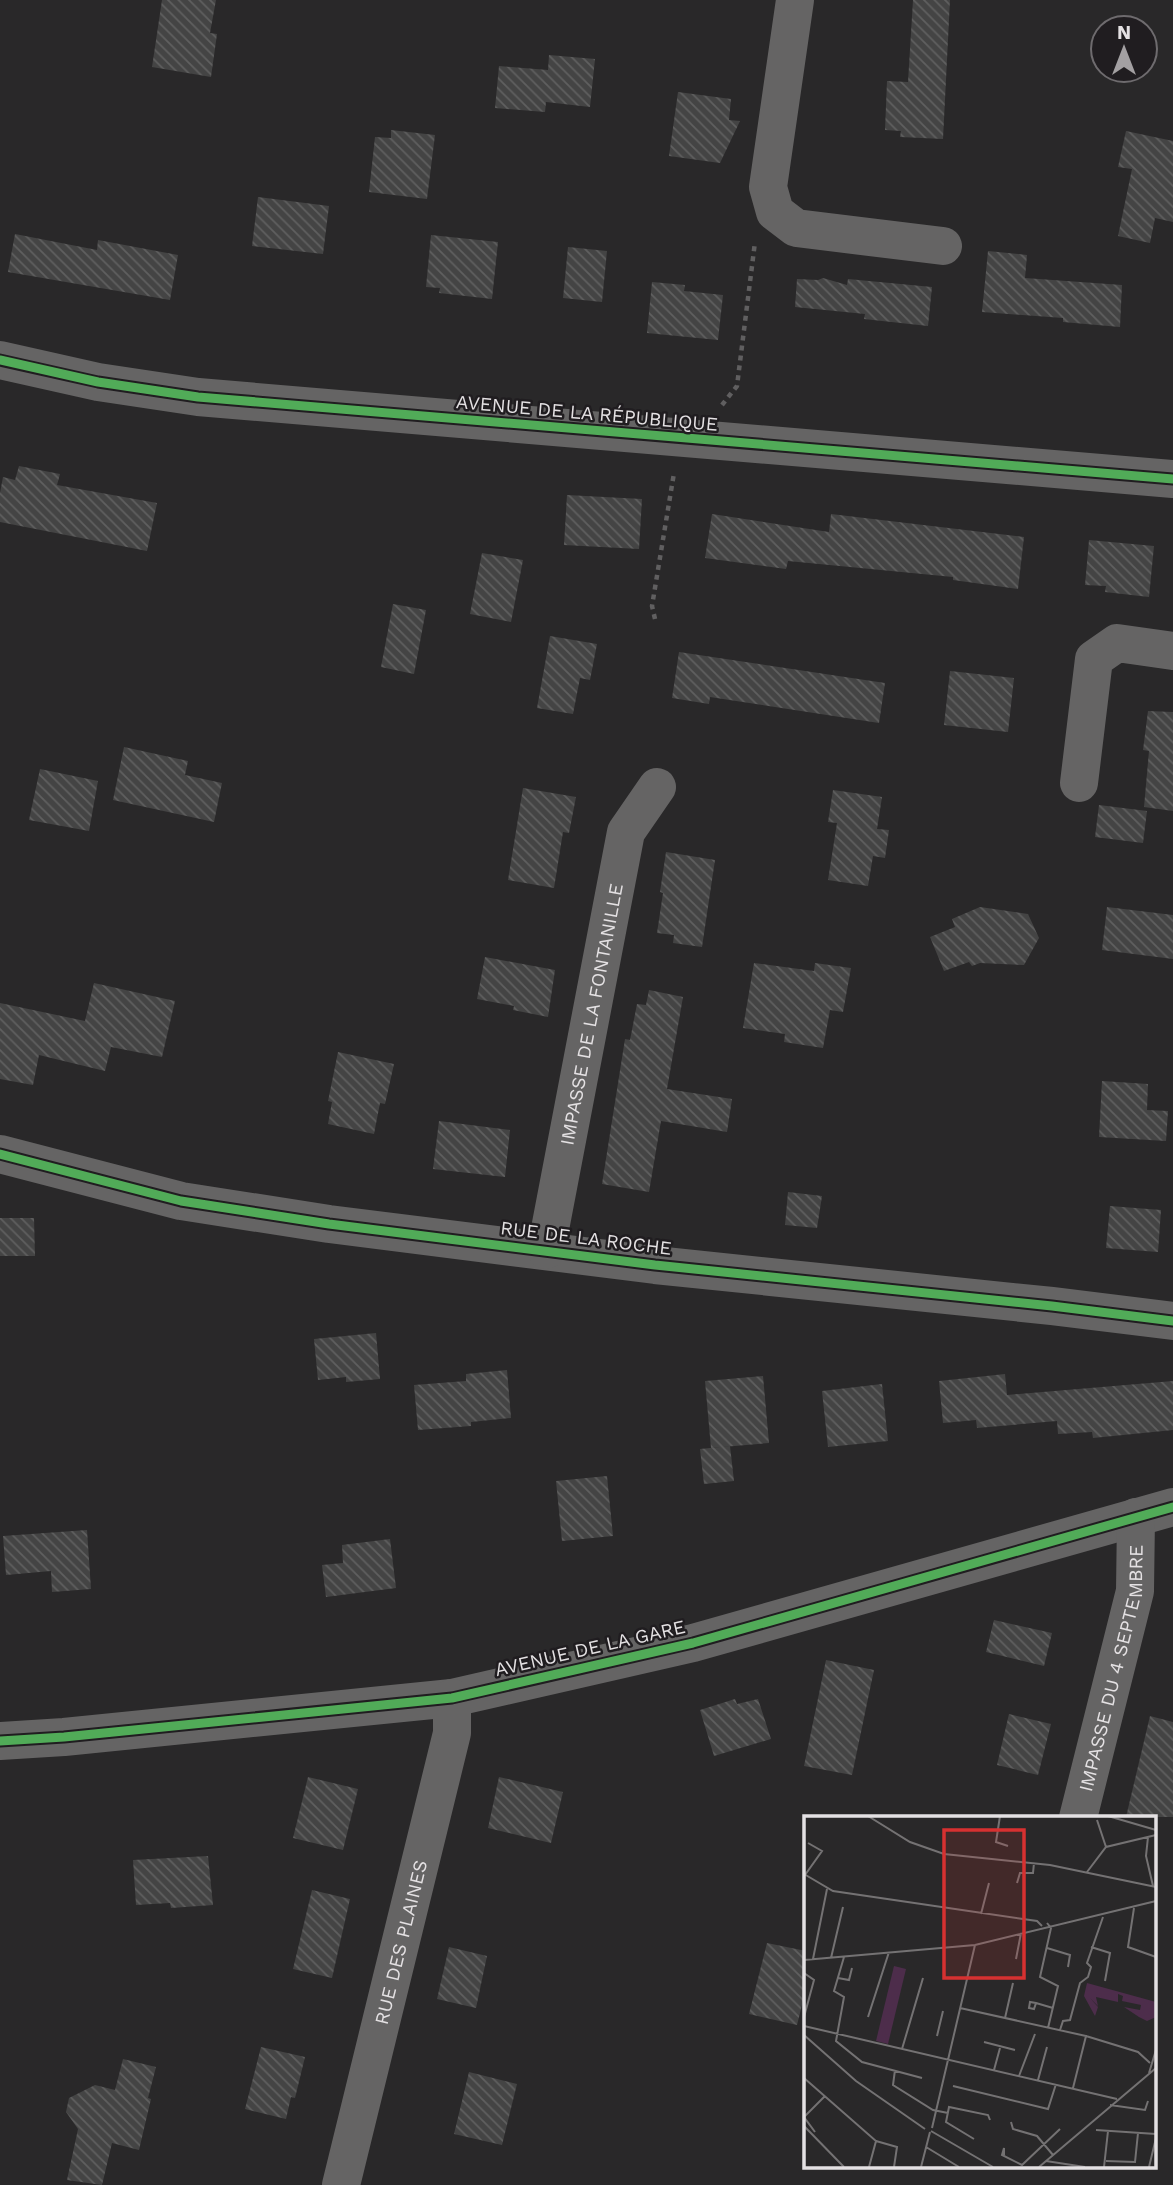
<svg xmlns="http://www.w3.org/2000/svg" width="1173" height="2185" font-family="'Work Sans',sans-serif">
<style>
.building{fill:url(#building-back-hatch)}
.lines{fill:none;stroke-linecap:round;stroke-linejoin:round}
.path{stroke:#605f60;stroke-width:4.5;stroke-dasharray:5 5;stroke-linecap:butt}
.minor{stroke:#656464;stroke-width:38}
.cycleway-casing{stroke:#201d20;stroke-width:13}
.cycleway{stroke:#51ab58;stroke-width:9}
.labels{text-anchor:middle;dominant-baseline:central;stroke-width:5;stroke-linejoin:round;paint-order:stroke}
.street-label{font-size:19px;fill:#e4e1e3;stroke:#201d20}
.inset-road{fill:none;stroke:#747273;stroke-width:2}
.view{fill:#d73131;fill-opacity:0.15;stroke:#d73131;stroke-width:3.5}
.inset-edge{fill:none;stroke:#e4e1e3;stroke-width:3.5}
</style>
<defs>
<pattern id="building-back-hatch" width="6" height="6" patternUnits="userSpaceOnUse" patternTransform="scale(1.75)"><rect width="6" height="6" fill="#444"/><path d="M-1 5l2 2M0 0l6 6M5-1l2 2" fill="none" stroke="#5f5f5f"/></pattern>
</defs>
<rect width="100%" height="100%" fill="#292829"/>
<g class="building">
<polygon points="162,0 216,0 210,33 217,34 211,77 152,67"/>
<polygon points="913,0 950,0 943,139 900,137 901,131 885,130 887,81 908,82"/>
<polygon points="549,55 595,59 590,107 546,102 545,112 495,108 499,66 548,70"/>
<polygon points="678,92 731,99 729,120 740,121 720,163 669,156"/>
<polygon points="391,130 435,135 427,199 369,192 375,137 391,138"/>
<polygon points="1126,131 1173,141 1173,222 1155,218 1150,243 1118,236 1132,169 1118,167"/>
<polygon points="258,197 329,206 323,254 252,246"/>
<polygon points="15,234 97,250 98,240 178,255 170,300 8,272"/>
<polygon points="431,235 498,242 492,299 439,293 440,288 426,287"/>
<polygon points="568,247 607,251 602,302 563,298"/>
<polygon points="988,251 1027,255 1025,278 1122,285 1120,327 1063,322 1063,318 982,312"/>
<polygon points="823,278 847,285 848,279 932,287 928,326 864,319 865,314 795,307 797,279 818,280"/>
<polygon points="652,282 685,285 684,291 723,295 718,340 647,333"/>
<polygon points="19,466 60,474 57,485 157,503 147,551 0,522 0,493 3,477 15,480"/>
<polygon points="567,495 642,499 639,549 564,545"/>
<polygon points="712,514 829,532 831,514 1024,537 1018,589 953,580 953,577 788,561 786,569 705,558"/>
<polygon points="1089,540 1154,546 1149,597 1105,592 1106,586 1085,585"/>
<polygon points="482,553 523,560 511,622 470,614"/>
<polygon points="393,604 426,610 414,674 381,667"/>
<polygon points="550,636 597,644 590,680 580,678 573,714 537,708"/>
<polygon points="679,652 885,683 879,723 710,697 709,704 672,698"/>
<polygon points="950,671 1014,678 1008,732 944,725"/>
<polygon points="1148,711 1173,712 1173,811 1144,807 1149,751 1143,750"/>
<polygon points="124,747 188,761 185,775 222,783 214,822 113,800"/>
<polygon points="40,769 98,781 89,831 29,820"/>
<polygon points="523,788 576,797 569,833 563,832 554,888 508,880"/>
<polygon points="833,790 882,797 877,829 889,830 885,858 873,856 868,886 828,880 837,823 828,822"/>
<polygon points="1099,805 1147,811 1143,843 1095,837"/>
<polygon points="666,852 715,860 702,947 673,943 674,935 657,933 663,893 660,892"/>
<polygon points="980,907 1028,914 1039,938 1024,965 980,963 972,966 969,962 944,971 930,937 955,927 952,919"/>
<polygon points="1107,907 1173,915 1173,959 1102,950"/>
<polygon points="485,957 555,970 548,1017 513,1010 514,1006 477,999"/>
<polygon points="754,963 814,971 815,963 851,968 843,1012 830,1010 823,1048 784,1042 785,1034 743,1028"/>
<polygon points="94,983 175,1001 162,1057 111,1047 105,1071 39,1055 33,1085 0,1079 0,1003 85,1021"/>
<polygon points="649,990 683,997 667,1089 732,1099 727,1132 661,1121 649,1192 602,1184 625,1039 630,1040 637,1004 646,1005"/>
<polygon points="338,1052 394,1064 385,1104 380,1103 374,1134 328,1124 332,1102 328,1101"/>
<polygon points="1102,1081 1148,1084 1147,1110 1168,1111 1166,1141 1099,1137"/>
<polygon points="439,1121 510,1130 505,1177 433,1169"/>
<polygon points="788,1192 822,1196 817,1228 785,1225"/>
<polygon points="1110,1206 1161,1210 1158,1252 1106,1248"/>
<polygon points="0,1218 34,1218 35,1256 0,1256"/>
<polygon points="376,1333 380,1379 346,1382 346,1377 318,1380 314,1339"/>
<polygon points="507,1370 511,1418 471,1422 471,1426 418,1430 414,1385 466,1381 466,1374"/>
<polygon points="1005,1374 1007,1395 1173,1381 1173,1430 1093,1438 1092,1432 1058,1434 1057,1421 977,1428 976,1420 943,1423 939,1381"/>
<polygon points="763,1376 769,1443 711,1448 705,1381"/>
<polygon points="882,1384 888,1441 828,1447 822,1391"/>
<polygon points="730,1446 734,1481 704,1484 700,1449"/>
<polygon points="607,1476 613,1536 562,1541 556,1481"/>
<polygon points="87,1530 91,1589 52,1592 51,1571 6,1575 3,1536"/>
<polygon points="390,1539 396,1588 326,1597 322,1565 343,1563 342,1545"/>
<polygon points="994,1620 1052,1633 1044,1666 986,1652"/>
<polygon points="826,1660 874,1670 852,1775 804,1766"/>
<polygon points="735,1699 737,1704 758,1699 771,1739 714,1756 700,1710"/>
<polygon points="1009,1714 1051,1724 1038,1775 997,1765"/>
<polygon points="1150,1716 1173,1722 1173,1817 1126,1817"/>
<polygon points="308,1777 358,1789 343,1850 293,1838"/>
<polygon points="499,1777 563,1792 551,1843 488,1828"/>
<polygon points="208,1856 213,1905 171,1908 170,1903 136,1905 133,1860"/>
<polygon points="312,1890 350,1899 332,1978 293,1969"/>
<polygon points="767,1943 806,1951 806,1989 797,2025 749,2014"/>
<polygon points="449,1947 487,1956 476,2008 437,1999"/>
<polygon points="261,2047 305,2057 295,2098 291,2097 286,2119 245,2109"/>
<polygon points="123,2059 156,2067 148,2098 151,2099 139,2150 112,2143 102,2185 67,2180 78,2129 66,2112 69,2098 95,2085 115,2090"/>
<polygon points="469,2072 517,2084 502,2145 454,2134"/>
</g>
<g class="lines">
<g class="path">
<polyline points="722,405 737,386 755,242"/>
<polyline points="655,619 652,606 674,473"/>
</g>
<g class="minor">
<polyline points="795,0 768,187 775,212 796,228 943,246"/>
<polyline points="0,360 98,382 198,397 1173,479"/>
<polyline points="1079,783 1094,659 1117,643 1173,651"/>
<polyline points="0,1154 181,1201 329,1224 655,1265 1052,1306 1173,1321"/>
<path id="s1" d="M546,1250L626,832L657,787"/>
<polyline points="0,1741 64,1737 452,1698 693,1643 1173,1507"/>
<path id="s2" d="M1078,1818L1135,1591L1136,1517"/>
<path id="s3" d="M341,2185L452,1733V1698"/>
</g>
<g class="cycleway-casing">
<g id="cycleway">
<polyline points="0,360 98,382 198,397 1173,479"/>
<polyline points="0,1154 181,1201 329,1224 655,1265 1052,1306 1173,1321"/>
<polyline points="0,1741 64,1737 452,1698 693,1643 1173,1507"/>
</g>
</g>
<use href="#cycleway" class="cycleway"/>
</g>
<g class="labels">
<g class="street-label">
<text transform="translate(587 413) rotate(5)">AVENUE DE LA RÉPUBLIQUE</text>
<text stroke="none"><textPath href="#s1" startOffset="240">IMPASSE DE LA FONTANILLE</textPath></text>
<text transform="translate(586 1238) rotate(7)">RUE DE LA ROCHE</text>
<text transform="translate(590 1648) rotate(-13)">AVENUE DE LA GARE</text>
<text stroke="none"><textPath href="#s2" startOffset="154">IMPASSE DU 4 SEPTEMBRE</textPath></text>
<text stroke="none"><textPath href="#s3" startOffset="250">RUE DES PLAINES</textPath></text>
</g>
</g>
<g transform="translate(804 1816)">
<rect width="352" height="352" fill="#292829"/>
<path d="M283,167L352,186V201L343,205L335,201L320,191L336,194L337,189L318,185L319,180L314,178V186L292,181L294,190L286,182L294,191L291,200L280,180Z" fill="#4d2d4b"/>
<path d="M90,150L102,153L84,228L72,225Z" fill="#4d2d4b"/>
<path class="inset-road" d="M64,0L106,26L140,38L246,49L352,71M196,0L192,26L204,30M304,0L352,14M293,4L302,31M344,21L342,40L349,70M283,56L302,31L352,19M0,58L29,75L233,105L238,110M1,59L18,35L4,27M213,67L216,57H229L230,47M330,92L324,131L352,141M177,98L185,67M243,107L247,112L236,161L254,170L244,212M287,131L306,137L301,165M243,132L266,139L264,151M40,141L30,175L40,181L32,225L58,246L118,262M27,142L39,91M9,143L23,73M212,143L217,117M0,144L171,129L352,85M0,157L10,164L0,201M34,162L45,164L48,152M232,187L230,193L225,192L226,186L232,187L249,192M156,192L282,220L269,272M64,201L85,136M201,202L209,167M0,210L313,283M256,214L259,205L266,204L276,167L284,161L287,151L283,147L299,101M0,219L52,265L121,313M133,220L139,195M282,220L334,236L346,247M180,226L211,234M98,233L119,162M91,254L89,269L129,294L144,297M190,254L196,232M345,257L352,234M215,260L231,218M0,262L72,325L65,351M234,264L243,231M149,270L244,293L252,268M306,289L341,294L344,285M207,306L209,313L233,320L249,339M0,310L40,351M128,312L171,129M292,314L352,318M127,315L189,351M11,316L0,301L21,280M170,323L142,306L145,291L184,299L186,304M72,325L93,331L90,351M122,331L155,351M200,339V332L198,339L218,349L256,313M242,345L281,351M302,345L331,346L334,317M117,351L126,316M235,351L352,252M300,351L304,315M345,351L352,322"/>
<path class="view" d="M140,14H220V162H140Z"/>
<rect width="352" height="352" class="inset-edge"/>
</g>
<g transform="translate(1124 49)"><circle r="33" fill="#201d20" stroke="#6e6b6e" stroke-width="2"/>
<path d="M0-5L12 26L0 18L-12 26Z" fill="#a3a0a2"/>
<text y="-10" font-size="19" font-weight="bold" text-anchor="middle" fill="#e4e1e3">N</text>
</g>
</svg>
